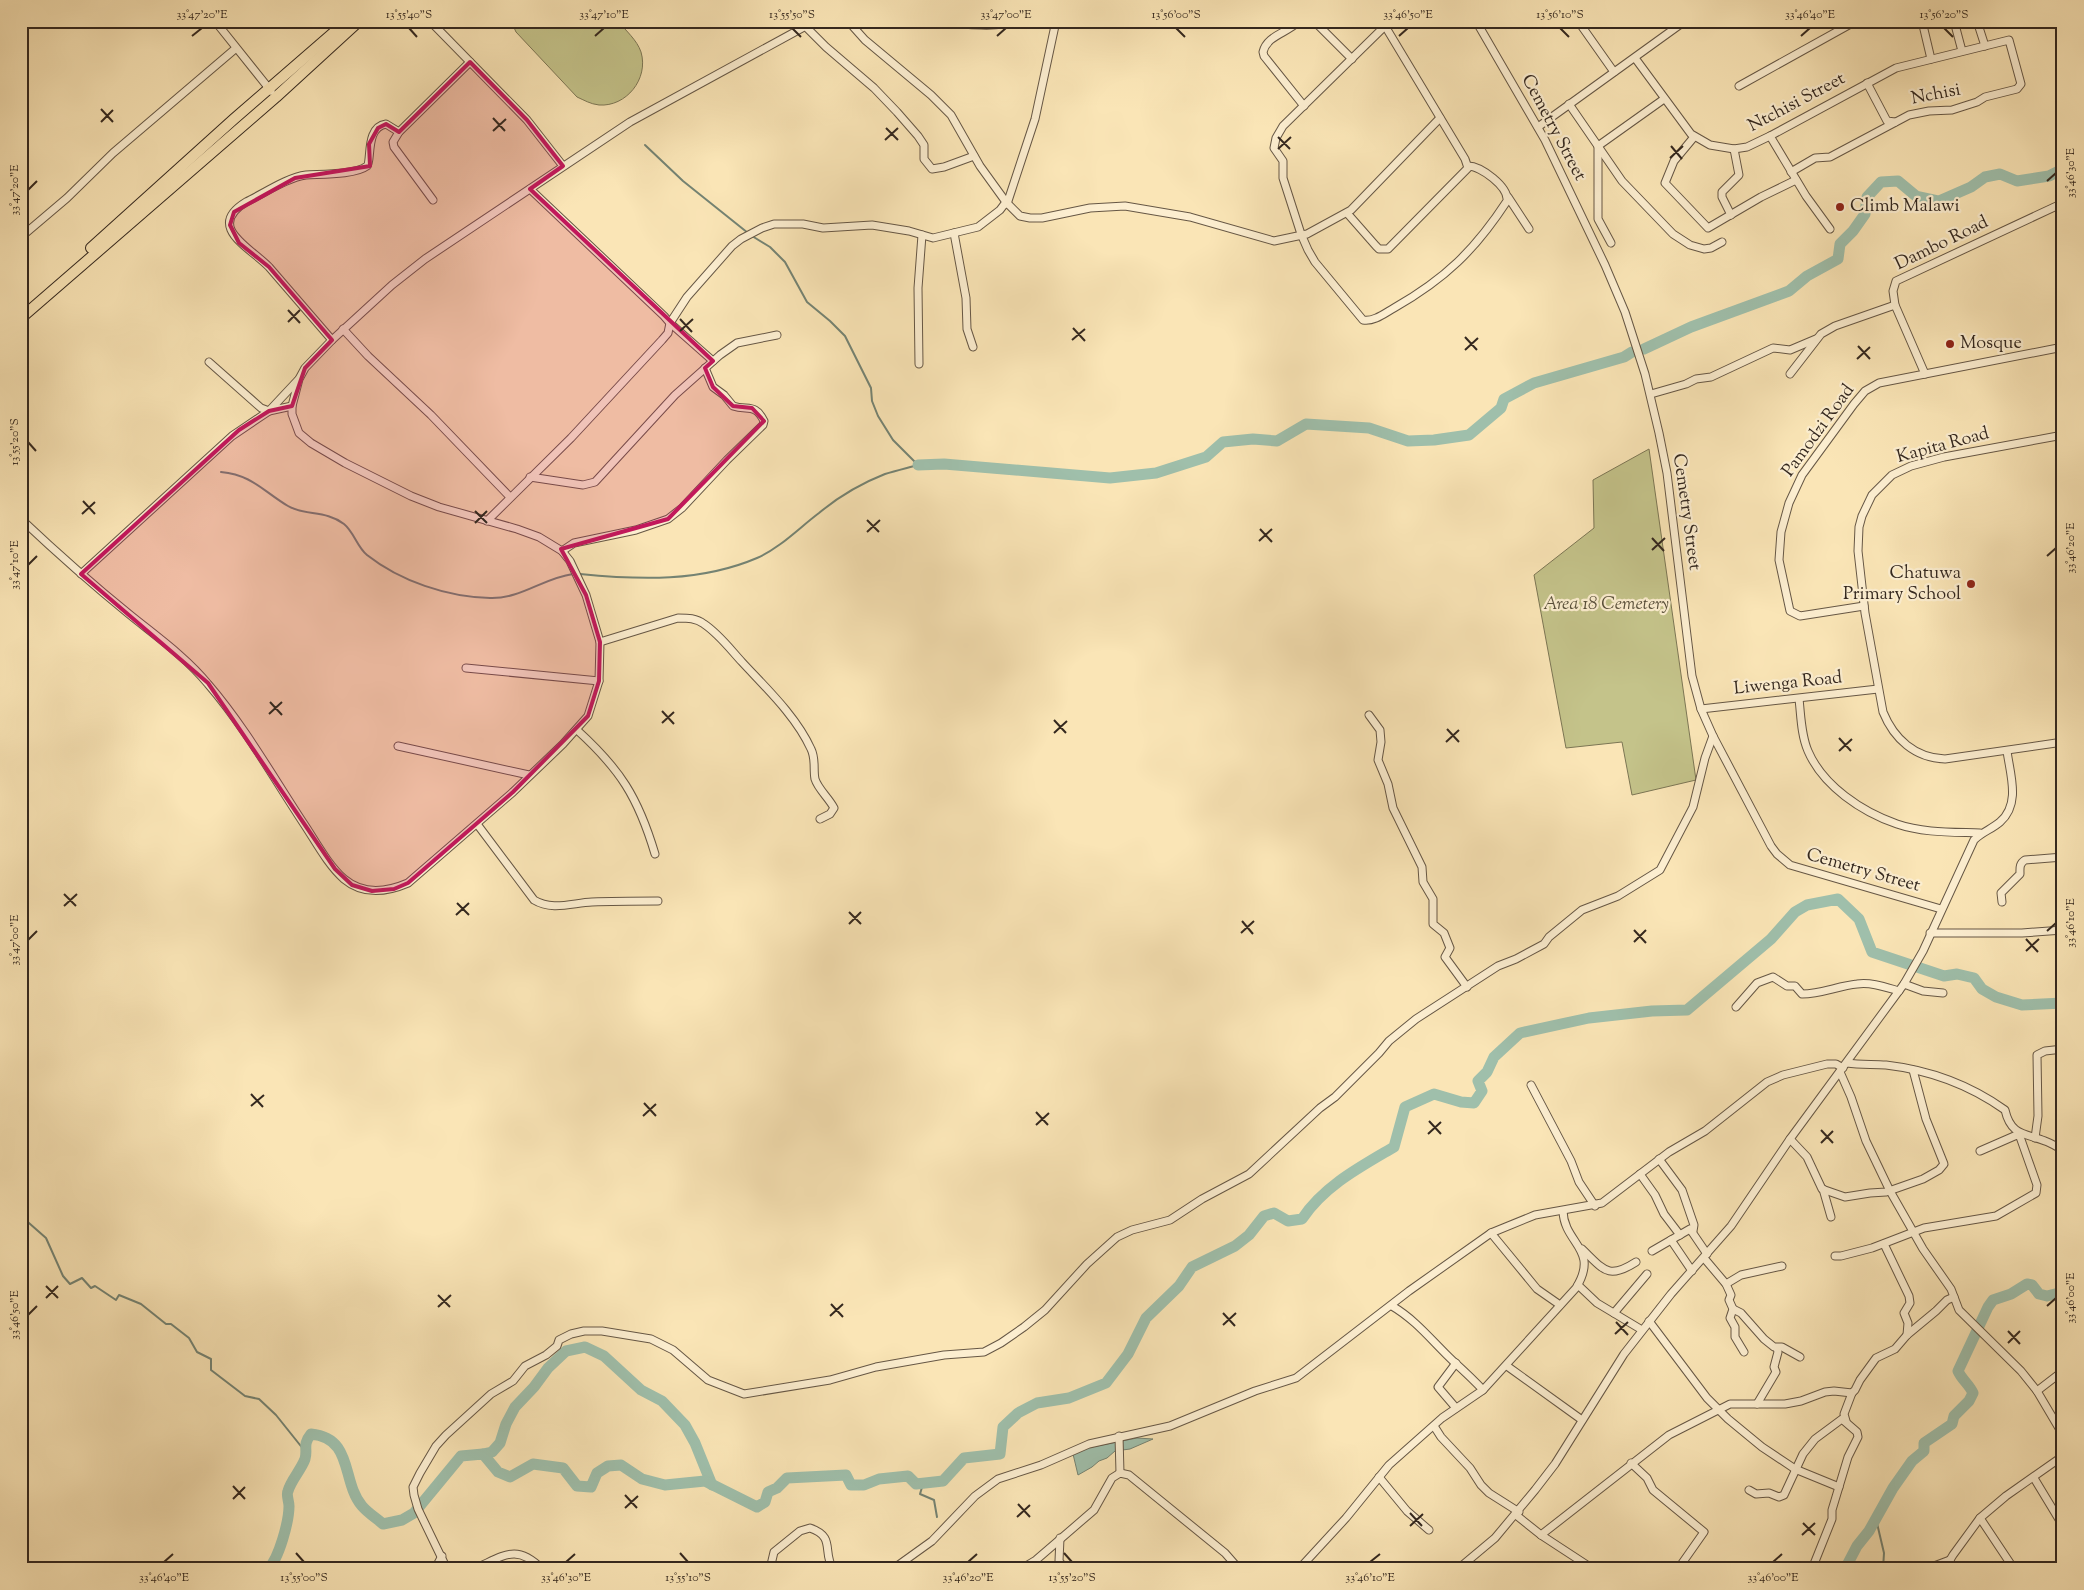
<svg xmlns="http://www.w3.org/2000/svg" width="2084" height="1590" font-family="'Sorts Mill Goudy',serif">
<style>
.green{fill:#c4c38a;stroke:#7c7654}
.water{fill:#9fbfab;stroke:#748373}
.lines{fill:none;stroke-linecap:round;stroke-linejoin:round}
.stream{stroke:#748373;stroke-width:2}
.river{stroke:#9fbfab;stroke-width:11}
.minor-casing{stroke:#665745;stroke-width:9}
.highway-casing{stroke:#34281f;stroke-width:12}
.minor{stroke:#fceed0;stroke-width:7}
.highway{stroke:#fae5b6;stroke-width:10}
.marked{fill:#c2185b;fill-opacity:0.2;stroke:#c2185b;stroke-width:4;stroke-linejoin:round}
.ticks{fill:none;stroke:#34281f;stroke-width:2}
.poi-dot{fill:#8f2418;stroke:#fceed0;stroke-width:2}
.labels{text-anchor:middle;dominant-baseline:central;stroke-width:4.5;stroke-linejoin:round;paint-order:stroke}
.street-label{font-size:18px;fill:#34281f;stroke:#fceed0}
.poi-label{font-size:18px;fill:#34281f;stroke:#fceed0;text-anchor:start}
.park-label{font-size:18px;font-style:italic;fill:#584f3a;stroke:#fceed0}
.neatline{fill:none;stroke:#34281f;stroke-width:2}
.ticks-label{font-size:12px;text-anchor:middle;fill:#34281f}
</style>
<rect width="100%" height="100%" fill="#fae5b6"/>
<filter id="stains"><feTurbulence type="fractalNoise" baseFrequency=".004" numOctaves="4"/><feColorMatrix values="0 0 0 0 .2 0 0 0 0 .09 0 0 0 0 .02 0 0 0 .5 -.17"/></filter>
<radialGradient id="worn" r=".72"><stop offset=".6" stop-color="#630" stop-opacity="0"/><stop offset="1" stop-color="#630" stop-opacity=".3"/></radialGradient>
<g class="green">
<path d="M511,21H618C626,31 637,40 641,52C649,79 626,107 599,105C590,104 584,100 577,97L516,32Z"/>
<polygon points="1649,449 1696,780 1632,795 1622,742 1566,748 1534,575 1594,528 1593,480"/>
</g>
<polygon class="water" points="1137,1438 1153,1439 1130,1449 1115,1451 1107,1458 1099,1461 1092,1467 1078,1475 1073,1454 1082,1449"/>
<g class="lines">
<g class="stream">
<polyline points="645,145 683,181 748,233"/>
<polyline points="752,236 770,247 785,262 807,302 830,321 845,336 871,388 872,401 878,416 893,440 918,465"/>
<path d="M221,472C252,475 263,491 288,506C305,516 326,510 344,524C354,532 357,547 367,555C400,581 447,597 490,598C521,599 543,578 573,574"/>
<path d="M580,574C640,580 701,582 757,558C780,548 799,528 819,513C837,498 862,483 885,474C895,471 907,468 918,465"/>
<polyline points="21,1216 46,1238 63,1276 70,1284 82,1278 91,1288 95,1286 116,1300 119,1295 141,1304 166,1324 171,1324 189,1338 197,1352 211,1359 211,1370 245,1396 259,1399 276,1415 304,1450"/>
<polyline points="923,1484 920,1494 934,1500 937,1517"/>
<polyline points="1876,1519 1884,1553 1883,1569"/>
</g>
<g class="river">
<polyline points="1644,349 1691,327 1789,291 1807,276 1838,259 1840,244 1853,231 1865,214 1867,197 1881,182 1898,181 1916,196 1939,201 1971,187 1985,177 2000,174 2017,181 2049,176 2063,169"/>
<polyline points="918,465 944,464 1110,478 1156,473 1206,457 1223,442 1253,439 1277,441 1306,424 1369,428 1408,441 1434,440 1469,435 1501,408 1504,399 1534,383 1624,357 1632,352"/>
<polyline points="483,1454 492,1452 500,1443 506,1424 515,1407 534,1387 548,1368 566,1351 585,1347 604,1356 641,1390 662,1401 685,1425 695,1443 712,1485"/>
<path d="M268,1569C279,1559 289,1521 289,1506C289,1501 286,1495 288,1491C291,1480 301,1470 305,1459C308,1449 302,1445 311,1434C354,1438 341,1481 362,1506C368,1513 376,1518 383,1524L402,1520L414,1513L461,1456L483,1454L498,1472L510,1477L533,1464L563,1468L577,1486L591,1487L597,1473L608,1466L621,1465L642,1479L665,1485L705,1481L757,1507L765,1502L768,1492L777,1488L787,1478L846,1475L851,1485H864L879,1479L908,1476L916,1484L943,1481L964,1458L1000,1454L1003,1427L1018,1413L1037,1403L1069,1398L1106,1383L1128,1354L1146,1318L1179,1286L1192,1267L1235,1246L1249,1235L1264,1216L1274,1213L1288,1221L1302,1219C1324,1186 1360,1167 1394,1147L1405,1107L1434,1094L1461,1102L1474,1103L1482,1091L1478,1081L1487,1072L1494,1057L1520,1033L1589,1018L1652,1011L1687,1010L1771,939L1795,912L1807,905L1838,899L1859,919L1872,952L1944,976L1957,974L1974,978L1982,989L1996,997L2022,1005L2063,1003"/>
<path d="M1845,1569L1857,1546L1869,1531L1893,1488L1912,1461L1924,1451V1443L1952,1424L1954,1416L1969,1401L1973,1393C1969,1384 1962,1380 1958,1371L1988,1307L1993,1300L2011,1294L2027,1284L2032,1285L2039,1294L2047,1296L2063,1292"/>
</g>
<g class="minor-casing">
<g id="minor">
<polyline points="215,21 271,91"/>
<polyline points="430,21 527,120 563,166"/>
<polyline points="848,21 865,40 931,95 951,115 980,166 1006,202 1020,216 1030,218 1042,218 1090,208 1125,206 1190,217 1274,241 1307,234 1351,210 1440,118"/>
<path d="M946,21C964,25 999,28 1015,21"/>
<path d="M1299,21C1288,33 1267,35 1263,52L1264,56L1304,106"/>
<polyline points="1314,21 1352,59"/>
<polyline points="1476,21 1545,140 1605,265 1625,312 1645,374 1659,433 1667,473 1692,676 1701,709 1713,736 1771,846 1777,854 1790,865 1941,909"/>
<polyline points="1578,21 1614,72"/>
<polyline points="1922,21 1931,59"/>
<polyline points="1954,21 1962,51"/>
<polyline points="1977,21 1985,46"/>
<polyline points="805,26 826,47 874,88 897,112 918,136 924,145 924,159 932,169 944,167 974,156"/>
<path d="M1385,26L1283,126L1276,138L1274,148L1283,161V178L1301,234L1308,250L1315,262L1363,320C1374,322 1385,313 1394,308C1445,279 1475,250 1507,201C1509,187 1481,166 1468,166"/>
<polyline points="1635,58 1691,134 1710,145 1734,149 1747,147 1770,136 1896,68 2009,40 2021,84 2017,89 1985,97 1977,102 1952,110 1929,111 1909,115 1830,157 1815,158 1791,172"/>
<polyline points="1867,83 1887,121 1895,122"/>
<polyline points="1739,86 1856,21"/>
<polyline points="1569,104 1622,181 1673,234 1690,245 1704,249 1711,248 1722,242"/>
<polyline points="1538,127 1685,21"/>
<polyline points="1770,136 1806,196 1830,229"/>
<polyline points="1694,137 1674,161 1665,183 1708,228 1761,197 1796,180"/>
<polyline points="1508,197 1529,229"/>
<polyline points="433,200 394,147 393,142 399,132 470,62"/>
<polyline points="1007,204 1035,119 1056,21"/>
<polyline points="1347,213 1376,246 1379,249 1388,249 1468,168 1465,159 1382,21"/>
<polyline points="1731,215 1722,197 1722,192 1739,175 1734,149"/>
<polyline points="954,233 966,298 967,329 973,347"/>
<polyline points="21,237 67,198 113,153 235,49"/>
<polyline points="1611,243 1598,219 1598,146 1664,99"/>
<polyline points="343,329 368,356 431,415 510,497"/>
<path d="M332,340L269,267C251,248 205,227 246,202C263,194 288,177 306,175C321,174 355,175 367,166C372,161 365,127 386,124L399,132"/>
<polyline points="713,361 670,323 687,297 732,246 741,239 762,228 774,224 803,224 823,228 872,225 909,231 933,238 978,227 1000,210 1006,202"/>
<polyline points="209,362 261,408 269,411 292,406"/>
<polyline points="919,364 918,288 922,235"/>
<polyline points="1790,374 1821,334 1835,326 1895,305"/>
<polyline points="1925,374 1895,305 1893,291 1896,281 2063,203"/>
<polyline points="1651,394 1686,384 1696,379 1711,377 1773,348 1790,350 1816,339"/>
<path d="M2063,435L1944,457L1911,466L1892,475L1872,495L1862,516L1859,527L1858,551L1865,613L1883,712C1894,739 1915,758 1945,759L2063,742"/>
<polyline points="530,477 583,485 595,482 675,395 720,355 737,343 777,335"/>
<path d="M21,519C56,552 92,584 129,614C156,636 186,657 208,684C245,727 273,777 304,824C316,842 328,865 344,879C363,895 387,892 408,883L513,792L563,744L588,716L599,681L600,642L586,595L570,561L562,551L539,537L517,529L439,507L411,496L345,463L311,443L299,433L292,414V406L299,379L305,368L332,340L392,285L425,259L630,122L815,21"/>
<polyline points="487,521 571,438 662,340 668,333 670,323 664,316 530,189"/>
<path d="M562,551L574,543L636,530L668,519L682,508L727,460L763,425L764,421C755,403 748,411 733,406L724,395L713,387L705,368"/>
<polyline points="81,574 232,436 269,411 298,380"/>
<polyline points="1864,606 1800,616 1790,611 1779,560 1781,532 1789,503 1802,475 1854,404 1865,391 1879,383 2063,347"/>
<path d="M600,642L678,618C688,618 696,618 704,624C719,634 730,649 742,662C766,688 796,716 811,749C816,759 813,769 815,779C818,789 829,798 834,808L830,814L820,819"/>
<polyline points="466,668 599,681"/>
<path d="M1799,699C1801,716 1801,735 1808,751C1823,786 1862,812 1897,824C1923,833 1953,832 1980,833"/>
<polyline points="1701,709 1878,689"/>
<polyline points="1369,715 1380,730 1381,742 1378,760 1388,784 1393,808 1422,867 1423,882 1433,899 1433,924 1444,933 1450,948 1445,957 1467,987"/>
<path d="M577,730C620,769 638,797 655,854"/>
<polyline points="398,746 529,775"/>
<path d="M477,824L534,900C552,911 572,903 592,902C614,901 636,901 658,901"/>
<path d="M2002,902L2001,893L2020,874C2020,868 2019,864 2025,860L2063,857"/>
<polyline points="1930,933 2022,933 2063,930"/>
<polyline points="1904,984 1923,991 1943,993"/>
<path d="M1736,1007L1757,983L1773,977L1787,986H1795L1802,994C1821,994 1838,986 1857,984C1871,982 1885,987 1899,991"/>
<path d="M1847,1063C1860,1065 1873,1064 1886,1065C1929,1070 1970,1085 2005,1110C2011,1136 2025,1133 2045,1141C2051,1143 2057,1147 2063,1150"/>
<polyline points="1840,1072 1851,1097 1866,1141 1890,1191 1923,1249 1951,1289 1959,1310 2021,1371 2037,1391 2063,1435"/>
<polyline points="1531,1085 1571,1161 1579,1182 1595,1206"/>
<polyline points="2035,1138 2038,1116 2037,1055 2045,1051 2063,1049"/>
<polyline points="1790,1139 1807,1157 1822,1189 1845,1197 1870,1193 1886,1192 1923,1179 1939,1170 1944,1164 1926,1119 1913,1070"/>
<polyline points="1659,1159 1682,1190 1694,1225 1693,1231"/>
<polyline points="1640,1174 1655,1195 1664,1214 1680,1235"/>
<polyline points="1823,1189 1831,1217"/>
<polyline points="1491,1233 1537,1289 1560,1305"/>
<polyline points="1671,1240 1692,1271"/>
<polyline points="1884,1244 1909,1296 1910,1303 1904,1313 1908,1323 1907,1335"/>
<path d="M1582,1249C1604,1270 1608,1280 1636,1262"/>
<polyline points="1652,1251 1690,1229 1707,1254"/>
<polyline points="1835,1256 1841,1256 1872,1248 1924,1228 1996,1216 2036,1193 2037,1185 2019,1134 1980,1151"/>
<polyline points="1704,1258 1726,1284 1731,1295 1729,1300 1733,1309 1730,1318 1735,1327 1735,1337 1744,1352"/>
<polyline points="1726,1284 1741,1275 1782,1266"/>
<polyline points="1578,1285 1597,1303 1642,1330"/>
<path d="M1392,1306C1416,1320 1432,1341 1452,1360C1463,1370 1473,1379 1483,1390"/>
<polyline points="1733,1309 1741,1313 1764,1339 1774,1347 1782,1347 1800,1357"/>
<polyline points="1614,1313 1647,1274"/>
<polyline points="1649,1321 1707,1398 1728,1419 1762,1447 1795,1469 1839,1487"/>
<polyline points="1456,1363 1438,1387 1456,1408"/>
<polyline points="1507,1366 1582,1420"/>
<polyline points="2037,1391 2063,1371"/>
<polyline points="1757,1404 1776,1372 1774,1367 1778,1352 1777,1348"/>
<polyline points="1846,1421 1844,1414 1852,1393"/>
<polyline points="1434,1426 1441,1437 1470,1468 1481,1485 1489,1493 1519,1512"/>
<polyline points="1119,1436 1120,1473"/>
<polyline points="1631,1463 1647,1478 1653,1490 1704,1532 1678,1569"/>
<polyline points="1379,1477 1407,1511 1429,1530"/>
<polyline points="2034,1478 2063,1526"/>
<polyline points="1749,1490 1756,1494 1769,1493 1779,1497 1784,1495 1803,1454 1815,1439 1842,1419 1857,1432 1858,1437 1848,1457 1832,1510 1832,1519 1812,1569"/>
<polyline points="1516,1515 1541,1535 1593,1569"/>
<polyline points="1980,1518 2014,1569"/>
<polyline points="1541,1535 1669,1435 1730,1404 1785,1404 1801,1401 1825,1392 1834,1391 1852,1393 1855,1390 1860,1380 1876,1358 1895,1349 1907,1335 1936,1311 1947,1300 1954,1297"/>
<polyline points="1060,1538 1059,1561 1065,1569"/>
<polyline points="305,1567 307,1569"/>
<polyline points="435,1569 442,1556"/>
<polyline points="447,1569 418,1509 414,1495 413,1487 420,1473 436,1446 446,1435 491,1394 513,1381 525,1366 546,1355 557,1346 559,1340 571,1334 584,1331 602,1331 651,1339 673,1350 708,1380 744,1394 830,1380 876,1367 944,1355 984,1352 1001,1343 1024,1327 1045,1310 1087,1264 1117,1237 1132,1230 1170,1220 1202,1199 1249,1174 1320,1108 1335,1097 1379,1053 1389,1041 1416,1019 1498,966 1516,959 1544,944 1549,937 1582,910 1618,896 1660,870 1693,807 1705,758 1713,736"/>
<path d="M474,1569C504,1556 516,1543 542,1569"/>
<path d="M770,1569L774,1552L800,1531L810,1528C836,1537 822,1551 833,1569"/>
<polyline points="893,1569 932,1541 975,1496 998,1479 1041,1465 1089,1444 1170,1426 1255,1391 1296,1378 1409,1291 1491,1233 1535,1215 1602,1203 1669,1152 1705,1131 1767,1082 1783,1075 1827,1064 1836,1064 1843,1068"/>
<polyline points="1021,1569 1036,1560 1094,1510 1112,1478 1120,1473 1129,1475 1225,1553 1239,1569"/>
<path d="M1299,1569L1346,1518L1389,1465L1442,1418L1483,1390L1576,1288C1600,1249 1564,1244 1563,1211"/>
<path d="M1458,1569L1495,1538L1535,1490L1555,1464L1624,1354L1671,1294L1731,1226L1790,1139L1904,984L1923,951L1974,840C1982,832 1992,829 2000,822C2021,804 2010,774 2007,751"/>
<polyline points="1926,1569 1950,1560"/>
<polyline points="1951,1569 1950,1560 1953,1555 1980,1518 2006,1496 2063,1456"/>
</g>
</g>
<g class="highway-casing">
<g id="highway">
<polyline points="91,248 234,119 347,21"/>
<polyline points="21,318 276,97 359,21"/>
</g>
</g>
<use href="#minor" class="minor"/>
<use href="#highway" class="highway"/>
</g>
<path class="marked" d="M470,62L527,120L563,166L530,189L713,361L705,368L713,387L733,406L752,408L764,421L668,519L561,549L586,595L600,642L599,681L588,716L513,792L408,883L394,889L372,891L352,885L335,869L208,683L81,574L239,430L269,411L292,406L305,368L332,340L269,267L239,243L230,225L234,212L295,178L370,166L369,144L378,128L386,124L399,132Z"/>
<path class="ticks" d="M409,28L417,37M792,28L801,37M1176,28L1185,37M1560,28L1569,37M1944,28L1953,37M192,36L202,28M595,36L604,28M997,36L1006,28M1399,36L1408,28M1801,36L1810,28M101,109L113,122M493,118L505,131M101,122L113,110M886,128L898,140M493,131L506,119M1278,137L1290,149M885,140L898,128M1671,146L1682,159M1278,149L1291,137M1670,158L1683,146M2047,181L2056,173M28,190L37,181M288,310L300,323M680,319L692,332M288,322L300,310M1073,328L1085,341M680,331L693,319M1465,337L1477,350M1072,340L1085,329M1858,346L1870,359M1465,350L1478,338M1857,359L1870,347M28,442L36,451M83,501L95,514M475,511L487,523M82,514L95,502M867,520L879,532M475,523L487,511M1260,529L1272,542M867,532L880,520M1652,538L1664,551M1259,541L1272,529M1652,550L1665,538M2047,556L2056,548M28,565L37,556M270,702L282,715M662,711L674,724M269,714L282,702M1054,720L1066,733M662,723L674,712M1447,729L1459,742M1054,733L1067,721M1839,738L1851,751M1446,742L1459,730M1839,751L1852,739M64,894L76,906M457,903L469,915M64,906L77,894M849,912L861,924M456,915L469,903M1242,921L1253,934M849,924L861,912M1634,930L1646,943M2047,931L2056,923M1241,933L1254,921M2026,939L2038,952M28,940L37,931M1634,942L1646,930M2026,951L2039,939M251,1094L263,1107M644,1103L656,1116M251,1106L264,1095M1036,1112L1048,1125M643,1116L656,1104M1429,1121L1441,1134M1036,1125L1049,1113M1821,1130L1833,1143M1428,1134L1441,1122M1821,1143L1833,1131M46,1286L58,1298M438,1295L450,1307M46,1298L58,1286M831,1304L843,1317M2047,1306L2056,1298M438,1307L451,1295M1223,1313L1235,1326M28,1315L37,1306M830,1316L843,1304M1616,1322L1628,1335M1223,1325L1236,1313M2008,1331L2020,1344M1615,1334L1628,1322M2008,1343L2020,1331M233,1486L245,1499M625,1495L637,1508M233,1499L245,1487M1018,1504L1030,1517M625,1508L638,1496M1410,1513L1422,1526M1017,1517L1030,1505M1803,1523L1815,1535M1410,1526L1423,1514M1802,1535L1815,1523M296,1553L304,1562M680,1553L688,1562M1064,1553L1072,1562M164,1562L173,1554M566,1562L575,1554M968,1562L977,1554M1370,1562L1380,1554M1773,1562L1782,1554"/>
<g class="poi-dot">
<circle cx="1840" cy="207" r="5"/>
<circle cx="1950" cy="344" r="5"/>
<circle cx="1971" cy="584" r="5"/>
</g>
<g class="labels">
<g class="street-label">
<text transform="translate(1936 95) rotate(-11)">Nchisi</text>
<text transform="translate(1797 103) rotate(-28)">Ntchisi Street</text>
<text transform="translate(1553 128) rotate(62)">Cemetry Street</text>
<text transform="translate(1942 244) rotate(-26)">Dambo Road</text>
<text transform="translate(1819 431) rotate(-54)">Pamodzi Road</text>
<text transform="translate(1943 446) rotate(-15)">Kapita Road</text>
<text transform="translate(1686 512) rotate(82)">Cemetry Street</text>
<text transform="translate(1788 684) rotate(-6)">Liwenga Road</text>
<text transform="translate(1863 871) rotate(16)">Cemetry Street</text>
</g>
<g class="poi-label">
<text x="1850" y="207">Climb Malawi</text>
<text x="1960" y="344">Mosque</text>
<text x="1961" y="574" text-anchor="end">Chatuwa<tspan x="1961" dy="21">Primary School</tspan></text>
</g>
<g class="park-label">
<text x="1606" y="605">Area 18 Cemetery</text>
</g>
</g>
<rect width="2084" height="1590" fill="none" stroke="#fae5b6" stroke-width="55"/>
<rect x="28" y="28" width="2028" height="1534" class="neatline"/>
<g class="ticks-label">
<text x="202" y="18">33°47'20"E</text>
<text x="409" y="18">13°55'40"S</text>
<text x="604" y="18">33°47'10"E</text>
<text x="792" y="18">13°55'50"S</text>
<text x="1006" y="18">33°47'00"E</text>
<text x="1176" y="18">13°56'00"S</text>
<text x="1408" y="18">33°46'50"E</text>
<text x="1560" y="18">13°56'10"S</text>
<text x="1810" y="18">33°46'40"E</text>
<text x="1944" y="18">13°56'20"S</text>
<text transform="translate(2070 173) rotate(-90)" y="4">33°46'30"E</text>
<text transform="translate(14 190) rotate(-90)" y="4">33°47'20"E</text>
<text transform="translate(14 442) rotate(-90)" y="4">13°55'20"S</text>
<text transform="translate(2070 548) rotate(-90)" y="4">33°46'20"E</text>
<text transform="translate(14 565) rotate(-90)" y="4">33°47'10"E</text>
<text transform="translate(2070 923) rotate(-90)" y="4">33°46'10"E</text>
<text transform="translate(14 940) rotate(-90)" y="4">33°47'00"E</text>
<text transform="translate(2070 1298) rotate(-90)" y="4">33°46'00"E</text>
<text transform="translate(14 1315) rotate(-90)" y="4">33°46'50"E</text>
<text x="164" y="1581">33°46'40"E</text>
<text x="304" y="1581">13°55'00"S</text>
<text x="566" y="1581">33°46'30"E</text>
<text x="688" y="1581">13°55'10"S</text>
<text x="968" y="1581">33°46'20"E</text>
<text x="1072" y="1581">13°55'20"S</text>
<text x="1370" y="1581">33°46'10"E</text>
<text x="1773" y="1581">33°46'00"E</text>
</g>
<rect width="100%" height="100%" filter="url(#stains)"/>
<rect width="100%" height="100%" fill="url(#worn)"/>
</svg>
